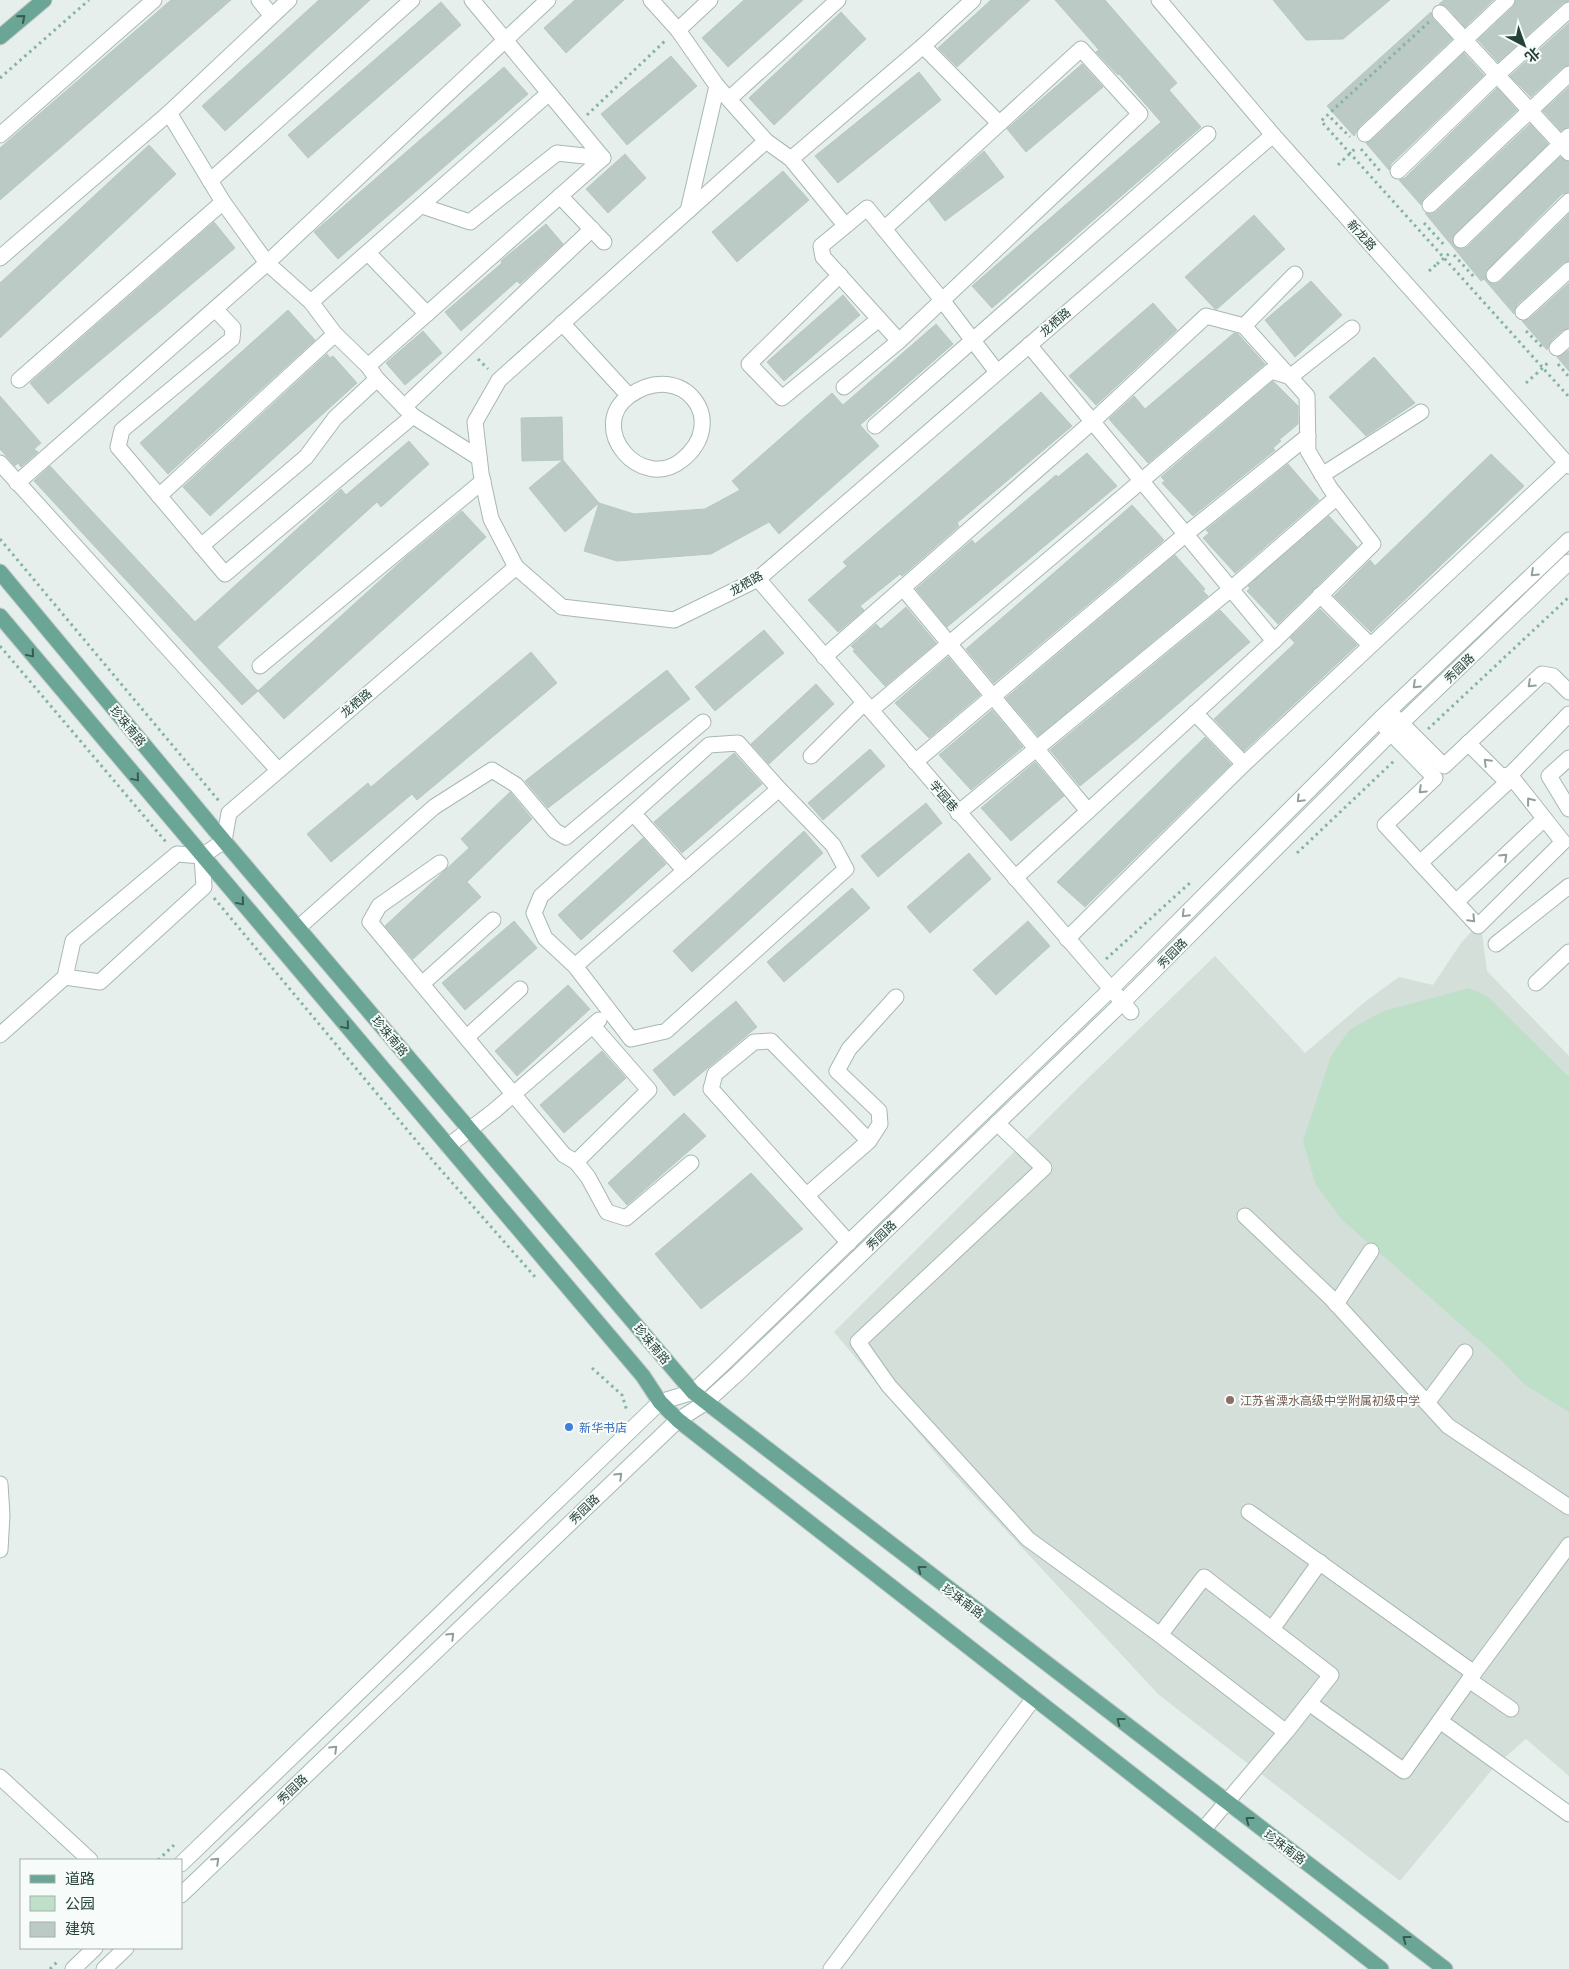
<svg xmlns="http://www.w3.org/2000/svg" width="1569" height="1969" font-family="'PT Sans','Noto Sans SC',sans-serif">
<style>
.built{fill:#d4dfda}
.green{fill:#bfe0c8}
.building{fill:#bbcac4;stroke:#b8c9c2}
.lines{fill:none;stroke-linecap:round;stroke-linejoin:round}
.minor-casing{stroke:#a8b8b2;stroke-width:17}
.major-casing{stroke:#c2cac8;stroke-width:17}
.path{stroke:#86b3a5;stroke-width:3;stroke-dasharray:2.5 4;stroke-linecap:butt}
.minor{stroke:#fff;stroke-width:15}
.major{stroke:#6aa596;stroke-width:15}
.path-bridge{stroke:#86b3a5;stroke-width:3;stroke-dasharray:2.5 4;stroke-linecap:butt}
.oneway{stroke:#365b51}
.oneway2{stroke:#92a09c}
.education-dot{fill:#8d6e63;stroke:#f7fbf9;stroke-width:2}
.shop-dot{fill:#3f7fe0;stroke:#f7fbf9;stroke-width:2}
.labels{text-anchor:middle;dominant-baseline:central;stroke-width:4;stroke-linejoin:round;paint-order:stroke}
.street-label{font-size:12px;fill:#24423a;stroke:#f7fbf9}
.education-label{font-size:12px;fill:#785e54;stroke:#f7fbf9;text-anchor:start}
.shop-label{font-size:12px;fill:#366cbe;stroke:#f7fbf9;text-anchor:start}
</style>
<rect width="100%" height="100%" fill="#e6efeb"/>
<polygon class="built" points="1471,932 1482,933 1487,971 1569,1056 1569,1776 1526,1739 1495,1766 1400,1881 1159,1695 948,1468 834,1332 1080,1086 1215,956 1305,1053 1366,1001 1399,977 1433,985 1461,943"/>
<polygon class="green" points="1469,988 1487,996 1569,1077 1569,1412 1525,1385 1500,1359 1341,1219 1315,1183 1303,1141 1331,1056 1350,1029 1384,1011"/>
<g class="building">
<polygon points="171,0 231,0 0,200 0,148"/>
<polygon points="319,0 370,0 225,131 202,106"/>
<polygon points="575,0 624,0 566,53 544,28"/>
<polygon points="744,0 803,0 728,67 702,38"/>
<polygon points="991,0 1030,0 957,67 938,48"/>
<polygon points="1055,0 1105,0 1177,83 1169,90 1201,127 992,308 972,286 1161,122 1119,74 1118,75 1096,52 1099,50"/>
<polygon points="1273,0 1390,0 1343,39 1306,40"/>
<polygon points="1444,0 1493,0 1465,27 1447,7 1439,4"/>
<polygon points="1516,0 1569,0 1569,1 1563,3 1498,62 1478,40 1513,7"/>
<polygon points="441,2 461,25 308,158 288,135"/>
<polygon points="841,12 866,39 774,125 749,98"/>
<polygon points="1431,12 1433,19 1452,39 1359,127 1354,136 1327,106"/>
<polygon points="1569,23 1569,65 1563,67 1531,97 1510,76"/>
<polygon points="1464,53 1484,75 1391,164 1389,170 1366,143 1371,141"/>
<polygon points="671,56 697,86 627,145 601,114"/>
<polygon points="1082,64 1103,87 1026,152 1007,129"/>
<polygon points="504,67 528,94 338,259 314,232"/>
<polygon points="919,72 941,100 838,183 815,156"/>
<polygon points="1569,87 1569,127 1561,131 1543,111"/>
<polygon points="1497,88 1517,110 1424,198 1421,205 1399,180 1405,178"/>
<polygon points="1530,124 1548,144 1452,238 1455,247 1463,249 1467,247 1560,157 1569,162 1569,192 1562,194 1485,272 1488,282 1496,284 1500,282 1569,214 1569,261 1563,263 1517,305 1514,314 1484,279 1481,281 1425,213 1432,214 1436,212"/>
<polygon points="149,145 176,174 0,338 0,283"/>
<polygon points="984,151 1004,177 945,221 929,200"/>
<polygon points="625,154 646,178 608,213 586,189"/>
<polygon points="783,171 809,200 737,262 712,232"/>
<polygon points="1254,215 1285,249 1217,309 1215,309 1185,277"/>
<polygon points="214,222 235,248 48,404 30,383"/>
<polygon points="546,224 563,244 520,284 517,281 461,331 445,312 502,263 501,261"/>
<polygon points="1311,281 1342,315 1295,357 1265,320"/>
<polygon points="1569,283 1569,328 1563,330 1551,341 1547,350 1522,321 1529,319"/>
<polygon points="843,295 860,315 784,381 767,362"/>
<polygon points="1153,303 1177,330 1096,405 1069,376"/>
<polygon points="288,310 315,340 168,474 140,443"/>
<polygon points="936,324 953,344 860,425 879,446 779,534 769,522 711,554 617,561 584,551 599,503 634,514 705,509 740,490 732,481 832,393 843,405"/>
<polygon points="423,331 442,353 405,385 386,363"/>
<polygon points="1234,333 1238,334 1265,364 1148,463 1109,419 1134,396 1145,409"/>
<polygon points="1569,350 1569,371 1557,357"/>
<polygon points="327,354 330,358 333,356 357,383 210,516 183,487"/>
<polygon points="1374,357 1415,403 1366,436 1329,397"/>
<polygon points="1273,381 1298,406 1298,424 1279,440 1281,441 1273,448 1275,450 1193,516 1162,483 1165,481 1161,477"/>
<polygon points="1041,392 1072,426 957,523 959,526 902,576 900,574 860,606 864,610 838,632 808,600 847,566 843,562"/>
<polygon points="0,396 41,443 34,449 38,452 21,467 18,463 15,466 0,449"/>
<polygon points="562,417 563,460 522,461 521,418"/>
<polygon points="409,441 429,464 381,507 377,502 217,647 258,691 242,705 34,481 50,466 195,622 341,489 346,495"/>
<polygon points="1087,453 1117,486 947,627 916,589 972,540 975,544 1056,475 1058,477"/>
<polygon points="1491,454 1524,486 1371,632 1334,596 1370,560 1375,566"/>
<polygon points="563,460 599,503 565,532 529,488"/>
<polygon points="1288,464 1319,500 1235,573 1203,538 1209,533 1206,530"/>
<polygon points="1132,505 1164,540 1163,541 994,683 966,649"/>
<polygon points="462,511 486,537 284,719 258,691 406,557"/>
<polygon points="1329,516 1357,547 1278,624 1247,591 1250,588 1248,586"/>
<polygon points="1175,555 1205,589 1203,591 1208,596 1038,736 1006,698"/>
<polygon points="906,607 936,643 885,686 853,651 855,650 851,646 876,624 881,629"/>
<polygon points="1320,609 1357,645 1244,751 1214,719 1295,643 1290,638"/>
<polygon points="1220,610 1250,642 1135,741 1080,786 1078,784 1050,750"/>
<polygon points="764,630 784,653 715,711 695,687"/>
<polygon points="531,652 557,683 417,800 412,794 331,862 307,834 368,783 371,787"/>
<polygon points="948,657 980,695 929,738 895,703"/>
<polygon points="667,670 690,699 548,808 525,781"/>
<polygon points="816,684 834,704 769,764 751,744"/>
<polygon points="992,710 1023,747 971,790 939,755"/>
<polygon points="1205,737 1231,764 1085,907 1057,882"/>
<polygon points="870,749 885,766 823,820 808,803"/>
<polygon points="734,753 762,784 682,853 654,822"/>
<polygon points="1035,762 1064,796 1011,841 981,808"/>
<polygon points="510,792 532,819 467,882 481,897 413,959 385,926 469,848 461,839"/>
<polygon points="926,803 942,823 878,877 861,856"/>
<polygon points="804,831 823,853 692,972 673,951"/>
<polygon points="643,838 666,864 581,940 558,915"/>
<polygon points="969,853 991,879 930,933 907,907"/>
<polygon points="852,888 870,908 784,982 767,962"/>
<polygon points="514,921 537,948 465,1010 442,983"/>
<polygon points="1028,921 1050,946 996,995 973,970"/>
<polygon points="568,985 590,1009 517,1076 495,1051"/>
<polygon points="736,1001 757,1027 674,1096 653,1070"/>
<polygon points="602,1051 626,1078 564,1133 540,1105"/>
<polygon points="684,1113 706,1136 627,1205 608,1183"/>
<polygon points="751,1173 803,1229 701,1309 655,1254"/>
</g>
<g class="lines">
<g class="minor-casing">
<g id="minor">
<polyline points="259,0 271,15"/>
<polyline points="651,0 678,30 717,86 766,141 791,159 845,225"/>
<polyline points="1159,0 1273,135 1569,466"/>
<polyline points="1440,13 1569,153"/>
<polyline points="678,30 710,0"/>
<polyline points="923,46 999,123"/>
<polyline points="729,99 838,0"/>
<polyline points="169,113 223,202 267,263 311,302 335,334 368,366 377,379 413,416 479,458"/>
<polyline points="1365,134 1507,0"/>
<polyline points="0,135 154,0"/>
<polyline points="766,141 499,380 475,422 481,473 491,519 516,567 562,607 674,620 758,579 1273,135"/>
<polyline points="791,159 923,46 973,0"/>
<polyline points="1398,171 1497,75 1569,10"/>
<polyline points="210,181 412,0"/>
<polyline points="560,196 604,242"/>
<polyline points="1430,205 1569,74"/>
<polyline points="422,206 470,222 557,153 603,158"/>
<polyline points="688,211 717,86"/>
<polyline points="1461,240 1569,136"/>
<polyline points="368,253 427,314"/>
<polyline points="0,258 169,113 289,0"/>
<polyline points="840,275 749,364 782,398 879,319"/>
<polyline points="1494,275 1569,201"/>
<polyline points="311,302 549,93"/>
<polyline points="215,309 233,328 232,339 122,430 118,447 225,574 413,416"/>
<polyline points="1523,312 1569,270"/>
<path d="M562,323L629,396C586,428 641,493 682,460C731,421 682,358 629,396"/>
<polyline points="1244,326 1295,274"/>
<polyline points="899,341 823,257 821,246 867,208 942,300 997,372"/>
<polyline points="1029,345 1274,641"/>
<polyline points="1557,348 1569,337"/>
<polyline points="368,366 603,158 472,0"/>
<polyline points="1290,377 1352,328"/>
<polyline points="19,380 223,202"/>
<polyline points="844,387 899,341 1140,114 1081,49 884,229"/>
<polyline points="404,407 592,229"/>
<polyline points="875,426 1208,134"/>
<polyline points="0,463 278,770"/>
<polyline points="1322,475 1421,412"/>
<polyline points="17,483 267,263 548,0"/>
<polyline points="159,496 335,334"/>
<polyline points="201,546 306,457 335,418 377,379"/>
<polyline points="758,579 1131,1012"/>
<polyline points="903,588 1088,811"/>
<polyline points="1320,595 1370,645"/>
<polyline points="824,657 1092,422 1206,316 1244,326 1307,396 1308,451 1330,488 1373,544 1274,641 1015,878"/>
<polyline points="260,666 483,481"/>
<polyline points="871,710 1271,371 1288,376"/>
<polyline points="1195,713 1244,764"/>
<polyline points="1395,717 1444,766 1542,674 1553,676 1569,692"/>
<polyline points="1385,727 1435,778 1385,825 1478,926 1563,842 1510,775 1569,714"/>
<polyline points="1468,743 1501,776 1510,775"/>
<polyline points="811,756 864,703"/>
<polyline points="1569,758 1549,776 1569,809"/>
<polyline points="915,762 1186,534 1308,436"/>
<polyline points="633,813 685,871"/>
<polyline points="958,813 1231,589 1337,497"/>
<polyline points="440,863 379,906 370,922 564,1155 576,1162"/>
<polyline points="1420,863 1512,778"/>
<polyline points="1456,902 1544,819"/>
<polyline points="298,928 434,807 492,770 516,785 555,831 566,837 703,722"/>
<polyline points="1067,939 1244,764 1566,463"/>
<polyline points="1496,944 1569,886"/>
<polyline points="575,966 545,938 534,913 541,896 709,745 738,743 779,789 833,845 846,869 666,1031 631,1039 575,966 779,789"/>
<polyline points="65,977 73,941 177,854 202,856 224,841 229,813 516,567"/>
<polyline points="1536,983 1569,952"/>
<polyline points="422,984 493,920"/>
<polyline points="593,1026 649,1090 576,1162 588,1177 607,1212 626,1218 691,1163"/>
<polyline points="0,1035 65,977 100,982 204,887 202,856"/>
<polyline points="467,1037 520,989"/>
<polyline points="997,1123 1044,1168 858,1342 889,1386 1028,1539 1160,1635"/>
<polyline points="869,1141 880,1124 879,1111 837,1071 849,1049 896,997"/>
<polyline points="448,1146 494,1111 599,1020"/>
<polyline points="807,1195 869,1141 771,1041 754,1042 715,1074 711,1089 849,1243"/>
<polyline points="1245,1216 1330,1297 1448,1426 1569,1507"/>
<polyline points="1336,1304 1371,1251"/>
<polyline points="1427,1403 1465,1352"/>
<polyline points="0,1484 2,1515 0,1550"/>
<polyline points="1249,1512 1474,1673 1404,1771 1309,1703"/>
<polyline points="1272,1629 1320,1562"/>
<polyline points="1474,1673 1569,1545"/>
<polyline points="1469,1680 1511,1709"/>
<polyline points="1440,1721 1569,1814"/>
<polyline points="0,1777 90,1860"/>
<polyline points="1203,1830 1286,1732 1331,1675 1204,1577 1160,1635 1286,1732"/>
<polyline points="181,1864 660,1402 693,1392 726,1361 1111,989 1379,720 1569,540"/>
<polyline points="181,1895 678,1420 705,1403 738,1373 1122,1003 1391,733 1569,562"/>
<polyline points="73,1969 95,1948"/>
<polyline points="104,1969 126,1948"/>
<polyline points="831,1969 1034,1698"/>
</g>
</g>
<g class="major-casing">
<g id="major">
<polyline points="0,37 44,0"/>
<polyline points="0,572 224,841 693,1392 1445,1969"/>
<polyline points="0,616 643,1376 660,1402 678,1420 1381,1969"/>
</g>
</g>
<g class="path">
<polyline points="1429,22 1321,121 1569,397"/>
<polyline points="0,78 89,0"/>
<polyline points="587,115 666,40"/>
<polyline points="1331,118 1350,137"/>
<polyline points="1361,149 1380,171"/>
<polyline points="1338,165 1343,160"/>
<polyline points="1424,223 1446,247"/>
<polyline points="1454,255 1474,277"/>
<polyline points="1429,271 1437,264"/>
<polyline points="1526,331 1542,347"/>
<polyline points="478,359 488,369"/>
<polyline points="1558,364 1569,377"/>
<polyline points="1526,383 1536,374"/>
<polyline points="0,539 219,801"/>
<polyline points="0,646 166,842"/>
<polyline points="1428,729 1569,597"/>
<polyline points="1297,853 1396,759"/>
<polyline points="214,898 434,1162 536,1278"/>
<polyline points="1106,959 1192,881"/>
<polyline points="592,1368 622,1395 627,1411"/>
<polyline points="158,1860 174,1845"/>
<polyline points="50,1969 59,1960"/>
</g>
<use href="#minor" class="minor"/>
<use href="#major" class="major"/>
<g class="path-bridge">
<polyline points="1343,160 1357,147"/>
<polyline points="1437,264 1451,252"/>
<polyline points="1536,374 1550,361"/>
</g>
</g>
<defs><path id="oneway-chevron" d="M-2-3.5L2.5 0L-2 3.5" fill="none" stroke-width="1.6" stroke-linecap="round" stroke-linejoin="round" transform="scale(1.25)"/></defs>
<g class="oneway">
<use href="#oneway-chevron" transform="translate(22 18) rotate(-40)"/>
<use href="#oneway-chevron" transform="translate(31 654) rotate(50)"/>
<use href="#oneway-chevron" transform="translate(136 778) rotate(50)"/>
<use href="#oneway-chevron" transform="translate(241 902) rotate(50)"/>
<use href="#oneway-chevron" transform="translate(346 1026) rotate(50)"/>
<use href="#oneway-chevron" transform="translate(921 1569) rotate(-143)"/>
<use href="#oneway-chevron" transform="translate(1120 1721) rotate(-143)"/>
<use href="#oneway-chevron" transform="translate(1249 1820) rotate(-143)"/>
<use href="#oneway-chevron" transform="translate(1406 1939) rotate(-143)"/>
</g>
<g class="oneway2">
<use href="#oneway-chevron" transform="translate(1534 573) rotate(137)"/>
<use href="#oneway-chevron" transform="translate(1531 684) rotate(137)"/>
<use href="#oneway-chevron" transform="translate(1416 685) rotate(137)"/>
<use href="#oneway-chevron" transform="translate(1487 762) rotate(-135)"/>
<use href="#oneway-chevron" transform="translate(1422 790) rotate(136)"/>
<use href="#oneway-chevron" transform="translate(1300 799) rotate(135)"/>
<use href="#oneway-chevron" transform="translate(1530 801) rotate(-128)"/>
<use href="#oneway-chevron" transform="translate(1504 857) rotate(-43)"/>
<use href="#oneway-chevron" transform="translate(1185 914) rotate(135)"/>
<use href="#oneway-chevron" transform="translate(1472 919) rotate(46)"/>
<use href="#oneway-chevron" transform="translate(619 1476) rotate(-44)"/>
<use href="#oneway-chevron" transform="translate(451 1636) rotate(-44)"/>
<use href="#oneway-chevron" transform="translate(334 1749) rotate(-44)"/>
<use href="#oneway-chevron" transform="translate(216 1861) rotate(-44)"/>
</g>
<circle class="education-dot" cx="1230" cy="1400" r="5"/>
<circle class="shop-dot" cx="569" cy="1427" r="5"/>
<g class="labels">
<g class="street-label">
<text transform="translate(1362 235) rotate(48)">新龙路</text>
<text transform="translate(1055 322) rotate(-41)">龙栖路</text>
<text transform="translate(746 583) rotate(-30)">龙栖路</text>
<text transform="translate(1459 668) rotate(-44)">秀园路</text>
<text transform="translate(356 703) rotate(-40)">龙栖路</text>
<text transform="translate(128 726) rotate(50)">珍珠南路</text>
<text transform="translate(944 796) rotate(49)">学园巷</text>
<text transform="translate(1172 953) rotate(-45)">秀园路</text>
<text transform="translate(390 1036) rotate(50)">珍珠南路</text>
<text transform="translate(881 1235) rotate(-44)">秀园路</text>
<text transform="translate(652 1344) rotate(50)">珍珠南路</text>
<text transform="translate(584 1509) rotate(-44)">秀园路</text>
<text transform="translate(963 1601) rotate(37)">珍珠南路</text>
<text transform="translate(292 1789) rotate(-44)">秀园路</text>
<text transform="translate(1285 1847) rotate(37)">珍珠南路</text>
</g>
<g class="education-label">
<text x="1240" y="1400">江苏省溧水高级中学附属初级中学</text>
</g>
<g class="shop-label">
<text x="579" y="1427">新华书店</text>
</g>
</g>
<rect x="20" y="1859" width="162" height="90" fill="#f7fbf9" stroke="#a3b1ad"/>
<rect x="30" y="1875" width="25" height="8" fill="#6aa596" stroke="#a3b1ad"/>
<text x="65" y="1884" font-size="15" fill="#24423a">道路</text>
<rect x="30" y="1896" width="25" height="15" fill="#bfe0c8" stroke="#a3b1ad"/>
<text x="65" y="1909" font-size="15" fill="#24423a">公园</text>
<rect x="30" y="1922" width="25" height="15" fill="#bbcac4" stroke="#a3b1ad"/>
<text x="65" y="1934" font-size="15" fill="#24423a">建筑</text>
<g transform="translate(1524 45) rotate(139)" stroke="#f7fbf9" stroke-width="4" paint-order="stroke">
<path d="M0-4L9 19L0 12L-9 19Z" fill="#24423a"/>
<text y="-8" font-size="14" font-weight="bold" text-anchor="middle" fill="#24423a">北</text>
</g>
</svg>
